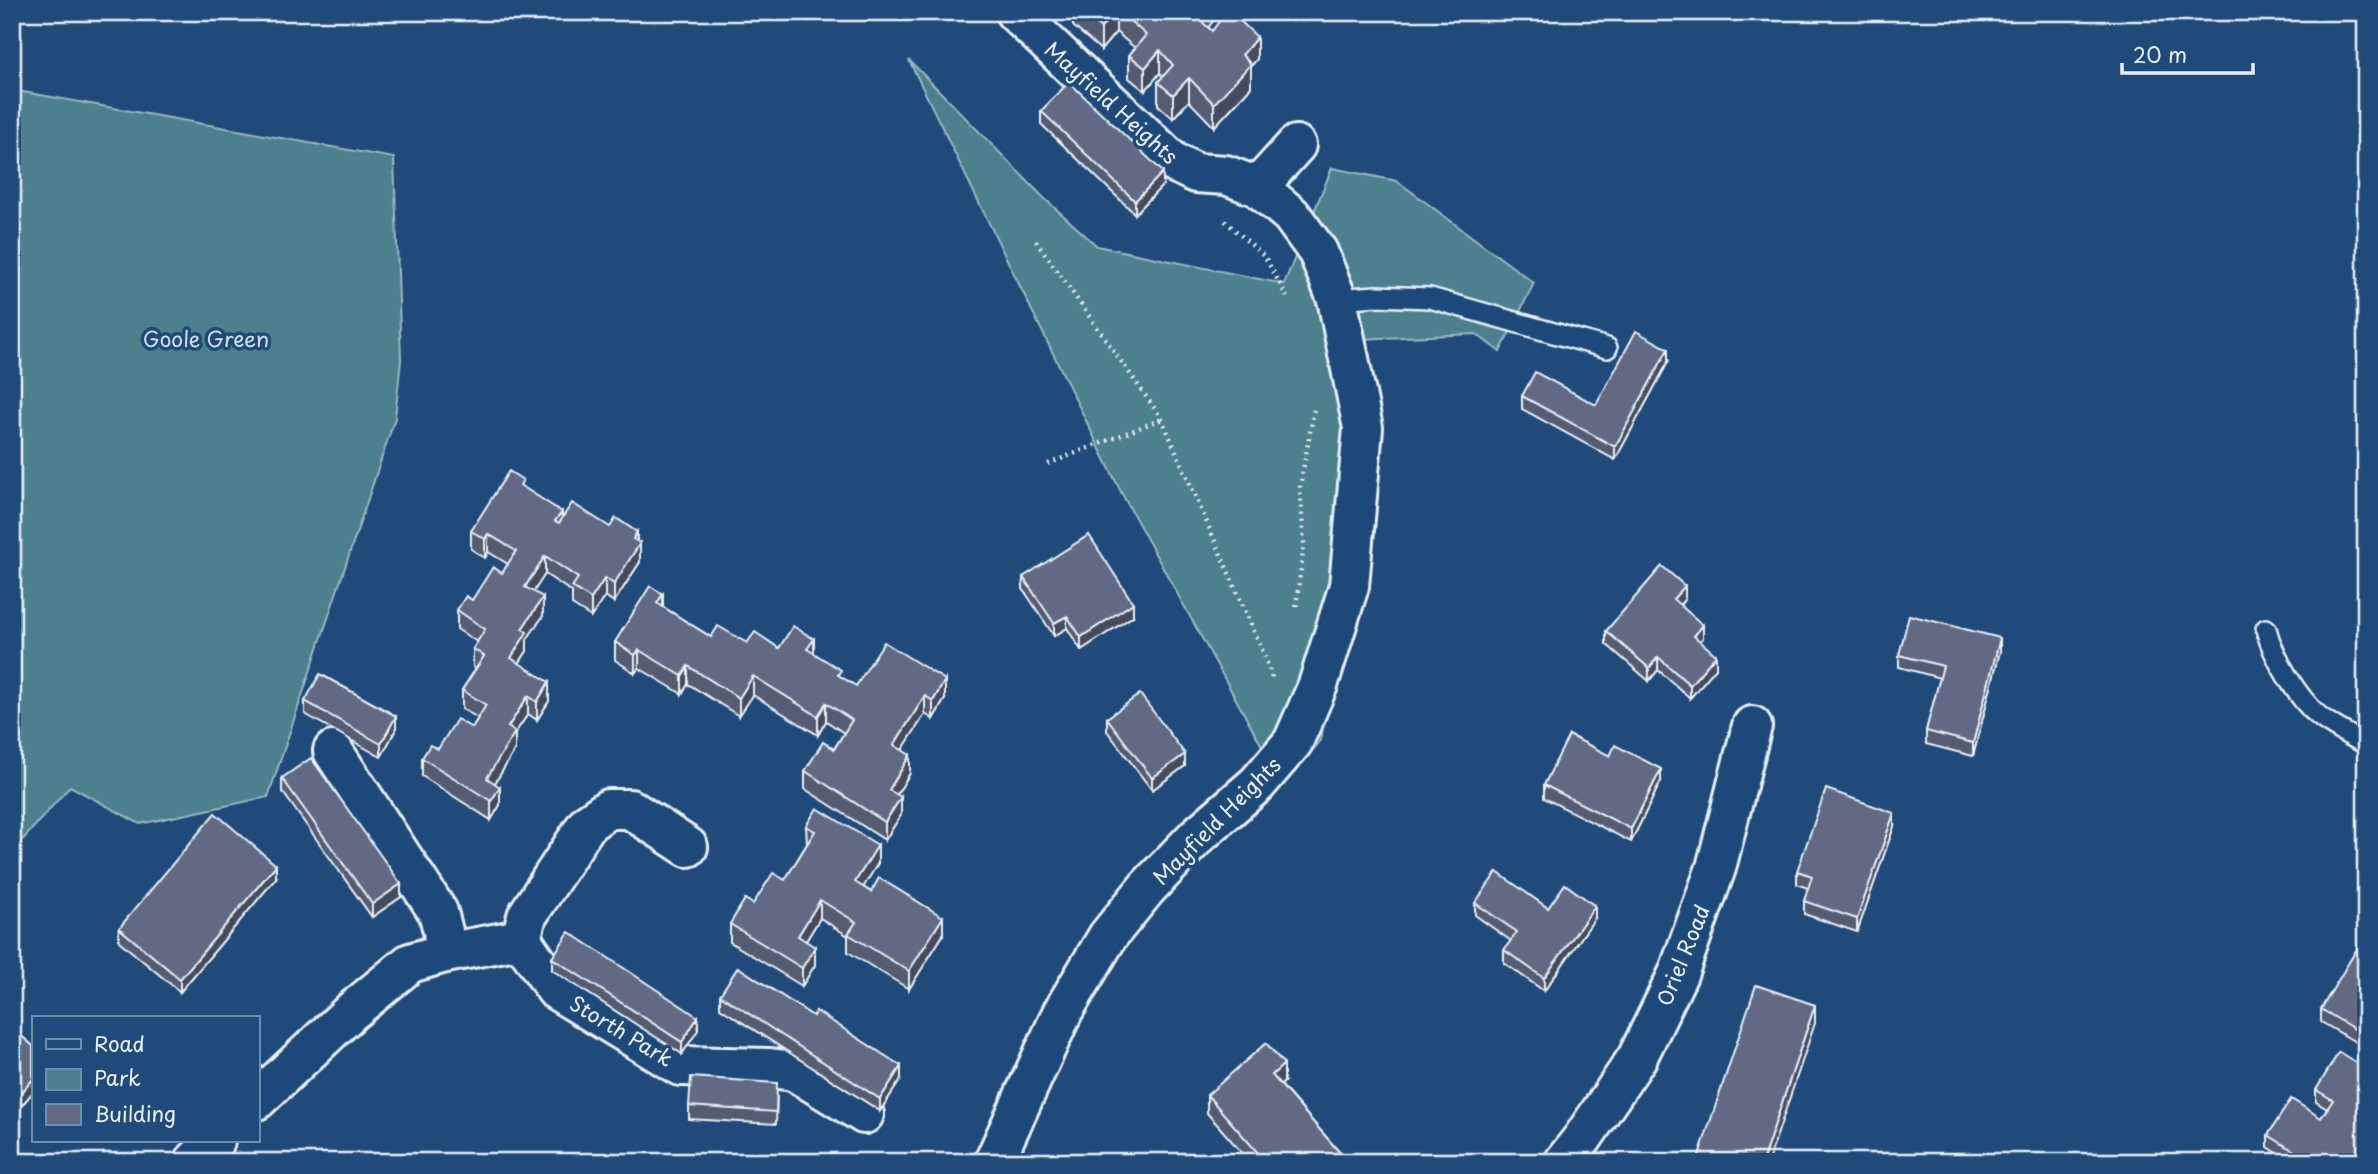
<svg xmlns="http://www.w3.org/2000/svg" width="2378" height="1174" font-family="'Playpen Sans',sans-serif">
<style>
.green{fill:#4c808c;stroke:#9ab8c2;stroke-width:2}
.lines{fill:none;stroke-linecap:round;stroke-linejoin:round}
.lane-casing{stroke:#e8f1f8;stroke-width:24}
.street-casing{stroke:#e8f1f8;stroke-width:44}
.path{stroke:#e8f1f8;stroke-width:4.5;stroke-dasharray:2 5;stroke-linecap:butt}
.lane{stroke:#1f4a7a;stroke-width:19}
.street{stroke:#1f4a7a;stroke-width:38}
.wall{fill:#545c71;stroke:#e8f1f8;stroke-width:2}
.shaded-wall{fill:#454b5c;stroke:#e8f1f8;stroke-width:2}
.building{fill:#626b83;stroke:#e8f1f8;stroke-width:2}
.labels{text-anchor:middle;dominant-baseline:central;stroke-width:7;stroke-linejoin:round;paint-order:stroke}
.street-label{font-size:21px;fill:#e8f1f8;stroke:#1f4a7a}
.park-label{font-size:21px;fill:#d1e0e8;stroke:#1f4a7a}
</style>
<rect width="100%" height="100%" fill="#1f4a7a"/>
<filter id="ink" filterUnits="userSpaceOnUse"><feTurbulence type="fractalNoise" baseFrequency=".0143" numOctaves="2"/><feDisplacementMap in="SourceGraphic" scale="14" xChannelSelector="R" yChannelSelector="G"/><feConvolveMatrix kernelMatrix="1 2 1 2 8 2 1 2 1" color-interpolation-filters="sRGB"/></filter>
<g filter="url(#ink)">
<g class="green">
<polygon points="909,60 1044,198 1097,246 1284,284 1332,168 1397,181 1534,283 1500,352 1476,334 1358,339 1367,580 1319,743 1283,784 1122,494"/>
<polygon points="12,90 394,158 401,360 395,418 268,797 140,824 70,786 12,852"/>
</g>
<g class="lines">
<g class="lane-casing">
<g id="lane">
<polyline points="1337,299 1376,296 1430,298 1607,348"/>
<path d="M2266,629C2273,656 2297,698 2319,716C2333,727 2350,736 2366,744"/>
</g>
</g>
<g class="street-casing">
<g id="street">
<polyline points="1258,187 1296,145"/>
<polyline points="333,751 438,912 443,931 445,953"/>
<polyline points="521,939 556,990 680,1066 770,1068 794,1071 864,1114"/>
<polyline points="257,1100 352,1011 410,963 445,953 521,939 527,916 588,823 608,809 630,809 688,847"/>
<polyline points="194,1162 215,1141"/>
<polyline points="994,1162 1063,1011 1108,936 1147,888 1197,836 1257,784 1293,742 1318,685 1349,586 1363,428 1337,299 1318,252 1291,215 1258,187 1226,175 1196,173 1173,162 1015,12"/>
<polyline points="1564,1162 1582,1139 1637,1058 1678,974 1716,868 1752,726"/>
</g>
</g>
<g class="path">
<polyline points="1225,221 1265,257 1287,297"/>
<polyline points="1036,241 1162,419 1264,654 1273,681"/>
<polyline points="1048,464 1162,419"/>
<polyline points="1296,606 1304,544 1300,487 1314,410"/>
</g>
<use href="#lane" class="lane"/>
<use href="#street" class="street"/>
</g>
<g class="wall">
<polygon points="1073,12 1213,12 1213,21 1208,27 1212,31 1257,59 1251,66 1251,87 1214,127 1189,101 1173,118 1158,105 1158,82 1163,77 1160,73 1145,91 1129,78 1129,55 1135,48 1116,32 1101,50 1073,26"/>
<polygon points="1041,111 1163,185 1135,214 1041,124"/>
<polygon points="1668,362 1615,460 1522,409 1522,396 1596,405"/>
<polygon points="523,487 562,519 610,527 637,542 640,562 614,602 605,596 591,617 572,605 572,592 545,574 533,592 543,616 527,639 527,651 519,663 549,701 537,720 528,714 515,733 515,750 495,783 500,805 491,820 422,776 422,758 438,749 472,728 478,718 462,709 462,690 476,669 473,667 473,649 477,642 457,629 457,610 472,600 502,573 508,564 488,552 485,558 471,549 471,531"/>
<polygon points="1023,577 1133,616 1081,650 1067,628 1054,636 1023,589"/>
<polygon points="1685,599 1680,605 1703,638 1700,641 1716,668 1690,698 1658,670 1649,681 1606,644 1606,631"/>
<polygon points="663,607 711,637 814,653 841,677 856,686 945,699 933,719 925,714 902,750 910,773 897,794 901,815 885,840 805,789 805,771 834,749 844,733 826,721 818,735 753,695 739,716 688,684 682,694 639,668 635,673 615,660 615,642"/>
<polygon points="2000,651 1973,756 1926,744 1926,731 1940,678 1899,667 1899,655"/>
<polygon points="305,701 396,729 381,757 305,714"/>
<polygon points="1107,718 1185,766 1152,790 1107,731"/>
<polygon points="282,778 401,897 372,917 282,791"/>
<polygon points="1661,781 1631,842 1544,798 1544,785"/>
<polygon points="806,826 878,863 863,887 943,935 909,989 848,952 848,936 820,918 806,941 815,965 802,986 730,942 730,924 785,880 807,844"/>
<polygon points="1894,826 1857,932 1804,914 1804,901 1808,888 1797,884 1797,871"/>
<polygon points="276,878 180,992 119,941 119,928"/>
<polygon points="1475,903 1548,908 1595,918 1544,991 1504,963 1504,950 1511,941 1475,915"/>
<polygon points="2366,945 2366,1048 2321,1022 2321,1009"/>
<polygon points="552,958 698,1030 682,1054 552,970"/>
<polygon points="720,995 813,1016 901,1079 880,1111 720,1008"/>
<polygon points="12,1028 33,1046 33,1092 17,1111 12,1106"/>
<polygon points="2366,1069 2366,1162 2291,1162 2268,1147 2268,1135 2321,1118 2327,1109 2316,1102 2316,1090"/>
<polygon points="1284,1082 1281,1085 1348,1162 1250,1162 1207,1113 1207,1095"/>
<polygon points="777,1095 776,1124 689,1119 689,1106"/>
</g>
<g class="shaded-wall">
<polygon points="1114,12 1116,12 1116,32 1101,50 1101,28"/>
<polygon points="1202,12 1213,12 1213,21 1198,40 1198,18"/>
<polygon points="1257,37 1257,59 1251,66 1251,87 1214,127 1214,104 1242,55"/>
<polygon points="1160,50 1160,73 1145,91 1145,68"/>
<polygon points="1189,78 1189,101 1173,118 1173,95"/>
<polygon points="1163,172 1163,185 1135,214 1135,201"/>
<polygon points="1668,349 1668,362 1615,460 1615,447"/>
<polygon points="562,512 562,530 555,521"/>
<polygon points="637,532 637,548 640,543 640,562 614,602 614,584 633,539"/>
<polygon points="488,534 488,552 485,558 485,539"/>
<polygon points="545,556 545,574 525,605 525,587"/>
<polygon points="605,578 605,596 591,617 591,599"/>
<polygon points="1685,586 1685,599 1673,612 1673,599"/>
<polygon points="663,594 663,612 657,603"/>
<polygon points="543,597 543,616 527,639 527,651 511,676 511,658 522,629"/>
<polygon points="1133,603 1133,616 1081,650 1081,637"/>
<polygon points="1067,616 1067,628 1054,636 1054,623"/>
<polygon points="1703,625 1703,638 1694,648 1694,636"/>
<polygon points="2000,638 2000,651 1973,756 1973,743"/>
<polygon points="814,639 814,657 807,649"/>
<polygon points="639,650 639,668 635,673 635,655"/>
<polygon points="1716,655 1716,668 1690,698 1690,685"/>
<polygon points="1658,657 1658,670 1649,681 1649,668"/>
<polygon points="688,666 688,684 682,694 682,676"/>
<polygon points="753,676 753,695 739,716 739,698"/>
<polygon points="945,680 945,699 933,719 933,701"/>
<polygon points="549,682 549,701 537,720 537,702"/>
<polygon points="528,696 528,714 515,733 515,750 487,796 487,778 508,727"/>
<polygon points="925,696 925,714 894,763 894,745"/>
<polygon points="826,703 826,721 818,735 818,716"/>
<polygon points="396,716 396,729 381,757 381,744"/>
<polygon points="1185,754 1185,766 1152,790 1152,778"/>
<polygon points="910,755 910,773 889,808 889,790"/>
<polygon points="1661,769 1661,781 1631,842 1631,829"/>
<polygon points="500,787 500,805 491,820 491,801"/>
<polygon points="901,797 901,815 885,840 885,822"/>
<polygon points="1894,813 1894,826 1857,932 1857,919"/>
<polygon points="878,845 878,863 855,901 855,882"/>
<polygon points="276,865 276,878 180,992 180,979"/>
<polygon points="401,884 401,897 372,917 372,904"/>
<polygon points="820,900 820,918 798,954 798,936"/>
<polygon points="1595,906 1595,918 1544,991 1544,978"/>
<polygon points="943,917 943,935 909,989 909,971"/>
<polygon points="815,947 815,965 802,986 802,968"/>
<polygon points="1815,1005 1815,1023 1768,1162 1762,1162"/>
<polygon points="698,1017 698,1030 682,1054 682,1042"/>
<polygon points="1284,1064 1284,1082 1272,1094 1272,1075"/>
<polygon points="901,1066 901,1079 880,1111 880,1099"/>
<polygon points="33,1079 33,1092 17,1111 17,1098"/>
<polygon points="2366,1150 2366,1162 2359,1162"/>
</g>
<g class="building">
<polygon points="1083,12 1114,12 1101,28"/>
<polygon points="1120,12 1202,12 1198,18 1212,31 1226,12 1231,12 1257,37 1242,55 1251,64 1214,104 1189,78 1173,95 1158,82 1173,65 1160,50 1145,68 1129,55 1146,35"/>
<polygon points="1069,82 1163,172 1135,201 1041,111"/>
<polygon points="1636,331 1668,349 1615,447 1522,396 1535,372 1596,405"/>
<polygon points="509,471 523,480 520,485 562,512 555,521 559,523 572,503 610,527 616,518 637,532 633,539 640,543 614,584 605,578 591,599 572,587 578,578 545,556 525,587 543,597 522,629 527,632 511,658 549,682 537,702 528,696 508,727 515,732 487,778 500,787 491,801 422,758 430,745 438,749 457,719 472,728 486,705 462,690 484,656 473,649 485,629 457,610 466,596 472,600 493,567 502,573 516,551 488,534 485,539 471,531"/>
<polygon points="1089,535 1133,603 1081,637 1067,616 1054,623 1023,577"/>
<polygon points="1662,566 1685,586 1673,599 1703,625 1694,636 1716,655 1690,685 1658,657 1649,668 1606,631"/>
<polygon points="650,586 663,594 657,603 711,637 718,626 747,643 755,632 779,648 793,626 814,639 807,649 841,670 838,675 856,686 884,642 945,680 933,701 925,696 894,745 910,755 889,790 901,797 885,822 805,771 823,742 834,749 852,720 826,703 818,716 753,676 739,698 688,666 682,676 639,650 635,655 615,642"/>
<polygon points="1909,615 2000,638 1973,743 1926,731 1943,666 1899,655"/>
<polygon points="320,674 396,716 381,744 305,701"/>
<polygon points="1140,694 1185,754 1152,778 1107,718"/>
<polygon points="1569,735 1610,756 1615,745 1661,769 1631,829 1544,785"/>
<polygon points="311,758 401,884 372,904 282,778"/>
<polygon points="1826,789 1894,813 1857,919 1804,901 1812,876 1797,871"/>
<polygon points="817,808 878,845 855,882 871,892 879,878 943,917 909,971 848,934 856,922 820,900 798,936 815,947 802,968 730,924 745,899 753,904 773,873 785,880 815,831 806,826"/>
<polygon points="215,813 276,865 180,979 119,928"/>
<polygon points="1497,872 1548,908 1565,884 1595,906 1544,978 1504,950 1517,932 1475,903"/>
<polygon points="569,932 698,1017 682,1042 552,958"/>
<polygon points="2361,942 2366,945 2366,1036 2321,1009"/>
<polygon points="738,967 813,1016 816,1011 901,1066 880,1099 720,995"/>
<polygon points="1756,985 1815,1005 1762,1162 1699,1162 1697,1161"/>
<polygon points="12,1028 33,1046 33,1079 17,1098 12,1094"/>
<polygon points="1266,1043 1284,1064 1272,1075 1348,1162 1266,1162 1207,1095"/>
<polygon points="2339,1052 2366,1069 2366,1150 2359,1162 2312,1162 2268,1135 2291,1099 2321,1118 2333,1100 2316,1090"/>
<polygon points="691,1077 777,1083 776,1112 689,1106"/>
</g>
</g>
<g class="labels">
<g class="street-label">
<text transform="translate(1112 102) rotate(42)">Mayfield Heights</text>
<text transform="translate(1216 820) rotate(-45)">Mayfield Heights</text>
<text transform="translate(1682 955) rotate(-68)">Oriel Road</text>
<text transform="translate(622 1030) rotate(31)">Storth Park</text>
</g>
<g class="park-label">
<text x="206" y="338">Goole Green</text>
</g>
</g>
<rect width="2378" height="1174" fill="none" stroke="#1f4a7a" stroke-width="42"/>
<rect x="21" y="21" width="2336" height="1132" fill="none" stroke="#e8f1f8" stroke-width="2.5" filter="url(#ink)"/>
<rect x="32" y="1016" width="228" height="126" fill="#1f4a7a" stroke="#6f8dac" stroke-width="2"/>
<rect x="46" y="1039" width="35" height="10" fill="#1f4a7a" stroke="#6f8dac" stroke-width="2"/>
<text x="94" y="1052" font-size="21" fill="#e8f1f8">Road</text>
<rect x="46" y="1069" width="35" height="21" fill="#4c808c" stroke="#6f8dac" stroke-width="2"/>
<text x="94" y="1086" font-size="21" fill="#e8f1f8">Park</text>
<rect x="46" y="1104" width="35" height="21" fill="#626b83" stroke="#6f8dac" stroke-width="2"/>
<text x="94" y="1122" font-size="21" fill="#e8f1f8">Building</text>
<path d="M2122 63v10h131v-10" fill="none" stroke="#e8f1f8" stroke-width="3.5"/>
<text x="2133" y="63" font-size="21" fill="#e8f1f8" stroke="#1f4a7a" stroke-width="5" paint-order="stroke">20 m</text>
</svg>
